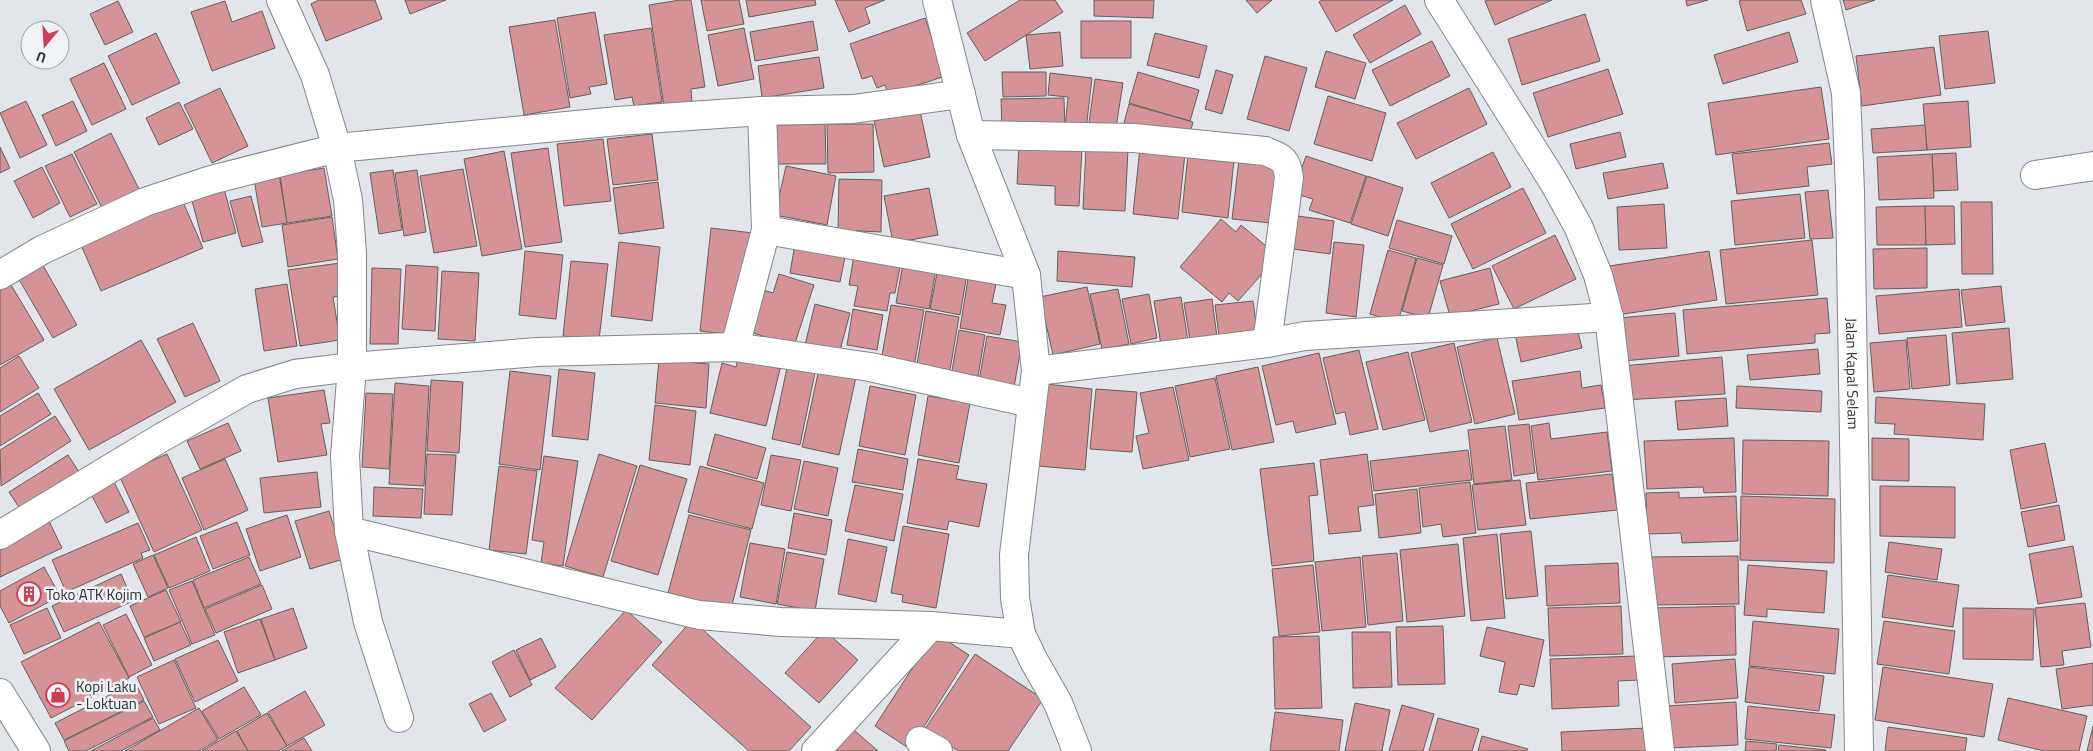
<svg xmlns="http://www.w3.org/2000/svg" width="2093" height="751" font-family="'Titillium Web',sans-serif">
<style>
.building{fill:#d69397;stroke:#645f5f}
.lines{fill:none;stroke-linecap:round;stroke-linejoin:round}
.street-casing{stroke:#83868a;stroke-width:30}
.secondary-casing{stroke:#83868a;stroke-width:30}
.street{stroke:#fff;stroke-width:28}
.secondary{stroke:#fff;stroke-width:28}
.labels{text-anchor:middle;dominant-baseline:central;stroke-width:5;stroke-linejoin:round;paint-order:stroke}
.street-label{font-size:15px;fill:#2e3031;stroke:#eff3f7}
.poi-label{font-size:15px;fill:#2e3031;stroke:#eff3f7;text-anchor:start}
</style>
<rect width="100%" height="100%" fill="#e2e5ea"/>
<g class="building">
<polygon points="375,0 382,19 326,41 311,4 319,0"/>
<polygon points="405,0 446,0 410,14"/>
<polygon points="680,0 691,0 705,87 691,89 692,103 664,107 649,5"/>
<polygon points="701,0 739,0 744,24 707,31"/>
<polygon points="746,0 815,0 816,5 749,17"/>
<polygon points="835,0 885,0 865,8 870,23 849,32"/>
<polygon points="1020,0 1055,0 1063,12 985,61 967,33"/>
<polygon points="1094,0 1154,0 1153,18 1094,16"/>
<polygon points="1246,0 1272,0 1257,13"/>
<polygon points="1322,0 1393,0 1336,32 1319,2"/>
<polygon points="1488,0 1552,0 1495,25 1485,1"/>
<polygon points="1686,0 1708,0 1687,6"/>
<polygon points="1742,0 1801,0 1806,14 1747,31 1739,1"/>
<polygon points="1843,0 1875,0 1846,10"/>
<polygon points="118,1 133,32 105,45 90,14"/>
<polygon points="225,1 232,22 262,11 275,48 212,71 191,12"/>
<polygon points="1405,5 1421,34 1370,63 1353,35"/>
<polygon points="595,12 607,84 589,87 591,94 570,98 557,18"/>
<polygon points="1585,14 1600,61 1522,85 1508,39"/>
<polygon points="925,18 945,76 889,95 885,85 877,88 872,76 862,79 850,44"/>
<polygon points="555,20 570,107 524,115 509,27"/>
<polygon points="813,21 818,50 755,61 750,32"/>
<rect x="1081" y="21" width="50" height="37"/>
<polygon points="651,28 662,102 634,106 632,97 615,100 604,35"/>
<polygon points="744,28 754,79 718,86 708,35"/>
<polygon points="1988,31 1995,83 1945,89 1939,36"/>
<polygon points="1060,32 1063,66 1030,69 1026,35"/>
<polygon points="1789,32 1798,62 1723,84 1714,55"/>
<polygon points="156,33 180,83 132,105 108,56"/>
<polygon points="1155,33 1207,46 1199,78 1147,65"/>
<polygon points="1432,41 1450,76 1390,106 1372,70"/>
<polygon points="1934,47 1941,95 1862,106 1856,56"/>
<polygon points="1326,51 1366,63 1355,99 1315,87"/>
<polygon points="1265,56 1307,68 1289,131 1247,119"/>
<polygon points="819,57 824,88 762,98 758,66"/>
<polygon points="104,63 126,109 92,125 70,79"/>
<polygon points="1608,69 1623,114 1548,137 1533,93"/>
<polygon points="1216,70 1233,75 1222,114 1205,109"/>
<polygon points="1002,72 1046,72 1046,96 1003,97"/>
<polygon points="1138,72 1199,90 1190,121 1129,103"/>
<polygon points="1050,73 1092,78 1086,130 1065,128 1068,97 1048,95"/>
<polygon points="1095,79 1123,83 1115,134 1088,130"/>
<polygon points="1821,87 1829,139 1716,155 1708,103"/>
<polygon points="220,88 248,146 212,163 184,105"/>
<polygon points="1469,88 1487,124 1416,159 1397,123"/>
<polygon points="1328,96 1386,113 1372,161 1314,144"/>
<polygon points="1064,98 1065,130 1002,131 1001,99"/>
<polygon points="26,101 47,145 20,158 0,113"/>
<polygon points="73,101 87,131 56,146 42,115"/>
<polygon points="1968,101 1971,147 1927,150 1923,104"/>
<polygon points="179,102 193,129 159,145 146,118"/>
<polygon points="1129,104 1193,122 1188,141 1124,123"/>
<polygon points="920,111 930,157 884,167 874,121"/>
<polygon points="825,124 826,164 777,164 776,125"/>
<polygon points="827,124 873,124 874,172 828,173"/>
<polygon points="1925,125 1927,150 1873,153 1871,129"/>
<polygon points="1620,132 1626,157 1576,169 1570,144"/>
<polygon points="111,133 139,189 102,208 74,152"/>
<polygon points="652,134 658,180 613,185 607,139"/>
<polygon points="603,139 611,201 564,206 557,144"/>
<polygon points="1829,143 1832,164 1807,167 1809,186 1737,194 1732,154"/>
<polygon points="1019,145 1082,148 1079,206 1055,205 1055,186 1017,184"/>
<polygon points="0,147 10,168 0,173"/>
<polygon points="1086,147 1128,149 1125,211 1083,209"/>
<polygon points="548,148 562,242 525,247 511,153"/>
<polygon points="1140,148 1185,153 1178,219 1133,214"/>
<polygon points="504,151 522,249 482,256 464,159"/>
<polygon points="1493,152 1511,187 1449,218 1431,183"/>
<polygon points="1956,153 1958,190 1934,191 1932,154"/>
<polygon points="72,154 97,204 70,217 45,166"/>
<polygon points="1188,154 1234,160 1228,218 1182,212"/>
<polygon points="1932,154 1934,198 1879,200 1877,157"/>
<polygon points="1306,156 1366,176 1350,223 1309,210 1313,199 1293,193"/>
<polygon points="1239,160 1278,164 1271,223 1232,219"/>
<polygon points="1663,163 1668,188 1608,199 1603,173"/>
<polygon points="786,166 836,176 827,225 775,215"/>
<polygon points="42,167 60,203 33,218 14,181"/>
<polygon points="324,168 332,216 287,223 280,175"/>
<polygon points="463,169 477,246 434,253 420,176"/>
<polygon points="393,170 402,230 379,234 370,173"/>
<polygon points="417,170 426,232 404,236 395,173"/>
<polygon points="279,174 287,223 262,227 254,179"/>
<polygon points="1367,176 1403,188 1388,236 1351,224"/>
<polygon points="839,179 882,180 881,232 838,230"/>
<polygon points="658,182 664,228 619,234 613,188"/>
<polygon points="223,185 236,233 203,242 190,193"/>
<polygon points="929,188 938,235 893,243 884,196"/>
<polygon points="1523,188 1546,233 1473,269 1451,224"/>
<polygon points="1828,190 1833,238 1810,239 1805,192"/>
<polygon points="1800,194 1805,238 1735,245 1731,201"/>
<polygon points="180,195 203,248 101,291 78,238"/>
<polygon points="251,196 263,242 242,247 230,201"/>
<polygon points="1961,202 1992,202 1993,274 1962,274"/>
<polygon points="1664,204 1667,248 1619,250 1617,207"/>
<polygon points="1925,206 1926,245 1877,245 1876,207"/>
<polygon points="1925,206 1954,206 1955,244 1926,245"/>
<polygon points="1298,216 1334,221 1330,254 1293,249"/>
<polygon points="332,217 338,259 288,267 282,225"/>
<polygon points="1221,219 1236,232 1241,225 1278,256 1238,301 1229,293 1222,302 1180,267"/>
<polygon points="1397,220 1452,236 1444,264 1389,248"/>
<polygon points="711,228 753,233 733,335 700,331"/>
<polygon points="1555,235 1576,279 1514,309 1492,266"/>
<polygon points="796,238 847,247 840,282 790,273"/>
<polygon points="1812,240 1818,295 1726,304 1720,250"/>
<polygon points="619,242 660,247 652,321 611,316"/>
<polygon points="1334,242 1364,245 1356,317 1326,313"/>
<polygon points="1927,248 1927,288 1874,289 1873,249"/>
<polygon points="855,249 902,257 895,293 890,293 887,311 854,306 858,286 849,285"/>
<polygon points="1388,250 1416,258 1398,322 1370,314"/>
<polygon points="525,251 563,255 556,319 519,315"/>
<polygon points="1058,251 1135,257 1132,287 1057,281"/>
<polygon points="1709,251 1717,300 1617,315 1609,266"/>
<polygon points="904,258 937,264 929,309 896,303"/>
<polygon points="1417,258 1443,265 1428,318 1402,311"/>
<polygon points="571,261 608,264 599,340 563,336"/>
<polygon points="41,262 77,325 53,338 17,276"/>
<polygon points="340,263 345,295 333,297 340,340 300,346 288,270"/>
<polygon points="939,263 968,268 960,315 930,309"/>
<polygon points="406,265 438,267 435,331 402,329"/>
<polygon points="372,268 401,269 398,344 370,344"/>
<polygon points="1490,268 1499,304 1450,316 1440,281"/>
<polygon points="442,271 479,273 475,341 438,339"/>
<polygon points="779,274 814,285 794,346 747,331 760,289 773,293"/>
<polygon points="968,279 996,284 992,303 1006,305 1000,335 960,328"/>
<polygon points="8,280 44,340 0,365 0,285"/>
<polygon points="287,284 297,346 264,351 255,289"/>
<polygon points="2001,286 2005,322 1966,326 1961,290"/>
<polygon points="1087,287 1100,344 1053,355 1040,297"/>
<polygon points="1118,289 1129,344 1102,349 1090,294"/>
<polygon points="1959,289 1962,327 1879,334 1876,296"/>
<polygon points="1149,294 1157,338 1131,344 1122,299"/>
<polygon points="1181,297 1188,341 1161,345 1154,301"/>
<polygon points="1827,298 1830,333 1815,334 1815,343 1687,354 1683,310"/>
<polygon points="1212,299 1217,337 1190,340 1184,303"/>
<polygon points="1253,301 1257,331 1219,336 1215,305"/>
<polygon points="815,304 850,313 839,354 805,345"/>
<polygon points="891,305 924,310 914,367 881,361"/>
<polygon points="853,309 883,315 877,350 847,345"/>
<polygon points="926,311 959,317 950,370 917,364"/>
<polygon points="1675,313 1679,356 1623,361 1618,318"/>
<polygon points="1575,320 1582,348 1521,362 1515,334"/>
<polygon points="193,323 220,381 185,397 157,339"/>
<polygon points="2009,328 2013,379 1957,384 1952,333"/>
<polygon points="959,330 985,335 978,376 952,371"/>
<polygon points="1946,335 1950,385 1912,389 1907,338"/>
<polygon points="987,336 1022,342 1014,387 979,381"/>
<polygon points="1497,338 1515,414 1475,424 1457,347"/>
<polygon points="141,340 176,402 89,450 54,389"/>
<polygon points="1906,340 1910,389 1874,392 1870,343"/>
<polygon points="1454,343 1472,422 1430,432 1411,353"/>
<polygon points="1818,349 1820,374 1750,380 1747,355"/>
<polygon points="1359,350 1378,429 1350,435 1345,412 1336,414 1323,358"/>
<polygon points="1408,352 1425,420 1383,430 1366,362"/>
<polygon points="1319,353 1336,424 1296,433 1293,421 1276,425 1262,366"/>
<polygon points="19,356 39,388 0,412 0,368"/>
<polygon points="1722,357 1725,394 1625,400 1622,366"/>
<polygon points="738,358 780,369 766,426 710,413 722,363 736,367"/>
<polygon points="659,360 709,364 706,408 655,403"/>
<polygon points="788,363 816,368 800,445 772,439"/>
<polygon points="1258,367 1274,442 1232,450 1216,376"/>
<polygon points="559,369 595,373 588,440 552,436"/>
<polygon points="819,369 856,377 839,455 802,447"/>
<polygon points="510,371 551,376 540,470 499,464"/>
<polygon points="1580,371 1582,388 1601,385 1605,408 1519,420 1512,381"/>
<polygon points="1215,378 1230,449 1190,457 1175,386"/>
<polygon points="431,380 463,382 459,453 427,451"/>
<polygon points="395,383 429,386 424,486 389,484"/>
<polygon points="1046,384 1092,389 1085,470 1038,466"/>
<polygon points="870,386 916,395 905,455 859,446"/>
<polygon points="1737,386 1822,391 1821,412 1736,408"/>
<polygon points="1173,387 1189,460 1143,469 1136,436 1149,433 1140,393"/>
<polygon points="1096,389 1137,392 1132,452 1090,449"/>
<polygon points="324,390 330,423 321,424 327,455 278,462 268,398"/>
<polygon points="38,393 51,414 0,446 0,416"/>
<polygon points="366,393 393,394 389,469 362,467"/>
<polygon points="928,396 970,403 959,463 918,455"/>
<polygon points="1876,397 1985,404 1983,440 1894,434 1895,424 1875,423"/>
<polygon points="1726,398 1728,426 1678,430 1675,401"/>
<polygon points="655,405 696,411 690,465 649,460"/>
<polygon points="55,416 71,441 1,486 0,450"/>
<polygon points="228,423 241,451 200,469 187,441"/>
<polygon points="1549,423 1551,439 1607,432 1612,471 1538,480 1531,426"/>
<polygon points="1529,424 1535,473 1514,476 1508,426"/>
<polygon points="1505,426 1512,480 1474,484 1468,430"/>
<polygon points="715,434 766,448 757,479 707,465"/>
<polygon points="1734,438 1736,492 1704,493 1703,487 1647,489 1644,441"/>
<polygon points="1872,438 1909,439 1909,481 1872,480"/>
<polygon points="1743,440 1829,441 1828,496 1742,494"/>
<polygon points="2045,443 2057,502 2021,509 2010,450"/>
<polygon points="858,449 908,459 903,490 852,482"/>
<polygon points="1468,450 1472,480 1374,491 1370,461"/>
<polygon points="167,454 202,530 154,552 119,475"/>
<polygon points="427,454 456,455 452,515 424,514"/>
<polygon points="599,454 637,466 603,577 565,566"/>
<polygon points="1367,454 1374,505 1358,507 1361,531 1329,534 1320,460"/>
<polygon points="68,455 79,472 20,509 9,492"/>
<polygon points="771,455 801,460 791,511 761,505"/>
<polygon points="544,456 578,461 563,566 541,563 544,542 532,540"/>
<polygon points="225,459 248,510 204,530 182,478"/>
<polygon points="918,459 959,466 956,479 987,484 979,527 949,521 947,530 907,523"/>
<polygon points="804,461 838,468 828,516 794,509"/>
<polygon points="1314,463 1318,495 1309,496 1314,561 1272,566 1260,469"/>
<polygon points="640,465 687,479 658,575 611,561"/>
<polygon points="499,466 537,471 526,554 489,550"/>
<polygon points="700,466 764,483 752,529 688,512"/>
<polygon points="317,472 321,507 264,513 260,478"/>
<polygon points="1612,474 1617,510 1530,519 1526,483"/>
<polygon points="112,478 129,512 106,523 89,490"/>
<polygon points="1520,480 1526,525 1478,530 1472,485"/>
<polygon points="1470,482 1476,533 1443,537 1441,524 1423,527 1419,488"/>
<polygon points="855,485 903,494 894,541 845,531"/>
<polygon points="1880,486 1955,487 1955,538 1880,536"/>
<polygon points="374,487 423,489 421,518 373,516"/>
<polygon points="1417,489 1421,533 1379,538 1375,494"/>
<polygon points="1679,492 1679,498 1736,496 1738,541 1682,543 1681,533 1647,534 1646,493"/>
<polygon points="1741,496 1835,499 1834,563 1740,560"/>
<polygon points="2059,505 2065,540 2028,547 2021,512"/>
<polygon points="329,511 344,559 310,569 295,521"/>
<polygon points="794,513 832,520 826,555 788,548"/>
<polygon points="287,515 301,557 260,571 246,529"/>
<polygon points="689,515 751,530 731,609 668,593"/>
<polygon points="48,519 62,548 0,577 0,542"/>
<polygon points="237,522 250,555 213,569 200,536"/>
<polygon points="138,523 150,550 141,553 143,558 66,592 52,560"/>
<polygon points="903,526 949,534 936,608 902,602 903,595 891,593"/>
<polygon points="1531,531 1538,596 1506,599 1500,534"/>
<polygon points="1497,534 1505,618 1471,621 1463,538"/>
<polygon points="196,537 210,571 169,588 154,555"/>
<polygon points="848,539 887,547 876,602 838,594"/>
<polygon points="1889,542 1942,549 1937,580 1885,572"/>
<polygon points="750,543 785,549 776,604 740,597"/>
<polygon points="1458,544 1465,616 1407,622 1400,550"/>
<polygon points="2073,546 2082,597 2038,604 2029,554"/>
<polygon points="787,552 824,559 815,611 777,604"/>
<polygon points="1397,553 1403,621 1368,625 1362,556"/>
<polygon points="153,555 168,588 148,597 133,564"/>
<polygon points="1738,556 1739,604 1651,605 1650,557"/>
<polygon points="249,557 261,584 204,608 193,580"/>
<polygon points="1360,557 1366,627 1322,631 1315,562"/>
<polygon points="1618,563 1620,603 1547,606 1545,566"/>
<polygon points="1313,565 1320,632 1279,636 1272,569"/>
<polygon points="1748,565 1827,571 1824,613 1767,609 1767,617 1744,615"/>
<polygon points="44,567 60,596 9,623 0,606 0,591"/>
<polygon points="121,574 133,601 64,632 52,606"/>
<polygon points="1888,575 1959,585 1953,627 1882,617"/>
<polygon points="192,581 215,635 192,644 169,590"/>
<polygon points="262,585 272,609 216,633 205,609"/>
<polygon points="166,590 181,622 144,637 130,606"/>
<polygon points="2085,603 2091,647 2062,651 2064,665 2041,667 2035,608"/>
<polygon points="1621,606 1623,654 1550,656 1548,608"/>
<polygon points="1735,606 1736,655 1654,657 1652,608"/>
<polygon points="47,608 61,638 24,654 10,625"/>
<polygon points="293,608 307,648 275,660 261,619"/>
<polygon points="1963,608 2034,609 2033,660 1963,659"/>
<polygon points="626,610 662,642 592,720 555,688"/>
<polygon points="126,614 152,665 129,677 103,625"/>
<polygon points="260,619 275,660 238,673 224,632"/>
<polygon points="692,620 811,727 789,751 749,751 652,665"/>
<polygon points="1753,621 1839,629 1835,674 1749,666"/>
<polygon points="1884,621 1955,631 1949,674 1877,664"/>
<polygon points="99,622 129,678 51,718 21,662"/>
<polygon points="180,622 191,645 154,661 144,638"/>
<polygon points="1443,626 1445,684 1398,685 1396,627"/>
<polygon points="1487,627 1544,640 1534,687 1520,684 1517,695 1499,692 1505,662 1480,656"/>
<polygon points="824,630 858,660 819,703 785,673"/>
<polygon points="1352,632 1390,632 1392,687 1353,688"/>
<polygon points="935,633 969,655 910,749 875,726"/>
<polygon points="1319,636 1322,708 1275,709 1273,637"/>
<polygon points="541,638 556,667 530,680 516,650"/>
<polygon points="218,640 238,681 195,702 175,659"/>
<polygon points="514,650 532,685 510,697 492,662"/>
<polygon points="975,654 1043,699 1008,751 958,751 925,729"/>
<polygon points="1637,656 1639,680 1618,681 1619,706 1552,709 1550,659"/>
<polygon points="1735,659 1738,698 1675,703 1672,664"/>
<polygon points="174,660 196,708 159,724 137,677"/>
<polygon points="2093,663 2093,705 2062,709 2056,669"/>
<polygon points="1749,667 1824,676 1819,711 1745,702"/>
<polygon points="1883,667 1993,684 1984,737 1875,720"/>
<polygon points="135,682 144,700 64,740 55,723"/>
<polygon points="244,687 261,715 219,739 202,711"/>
<polygon points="305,691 325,725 287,746 268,712"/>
<polygon points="491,693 506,720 484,732 469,704"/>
<polygon points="2008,698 2087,716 2079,751 2044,751 1998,740"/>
<polygon points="144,701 153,717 86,751 69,751 64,741"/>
<polygon points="1736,702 1738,745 1669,748 1666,706"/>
<polygon points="1355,703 1390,710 1382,751 1345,751"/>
<polygon points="1402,705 1434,714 1423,751 1389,751"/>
<polygon points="1748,706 1835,715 1831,748 1745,739"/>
<polygon points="199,708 218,740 199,751 125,751"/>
<polygon points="1275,712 1343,720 1339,751 1270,751"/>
<polygon points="267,713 287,746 279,751 248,751 237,731"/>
<polygon points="153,718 160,730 121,751 91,751"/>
<polygon points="1438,718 1479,729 1472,751 1429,751"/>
<polygon points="846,723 878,751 822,751"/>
<polygon points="2093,726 2093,751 2087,751"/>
<polygon points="1888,727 1967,738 1965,751 1885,751"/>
<polygon points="1647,728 1648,751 1562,751 1561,732"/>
<polygon points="236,731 248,751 202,751"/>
<polygon points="1482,736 1528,749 1527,751 1478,751"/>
<polygon points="304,738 312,751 282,751"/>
<polygon points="1746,741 1777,744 1776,751 1745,751"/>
<polygon points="1779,745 1826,750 1826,751 1778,751"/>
</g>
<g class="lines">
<g class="street-casing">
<g id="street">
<polyline points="281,0 315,75 337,148 348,200 352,253 352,367 345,456 349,531 368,622 399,718"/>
<polyline points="937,0 971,135 1026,275 1036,371 1014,555 1015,598 1021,634 1034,661 1058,703 1077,751"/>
<polyline points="1439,0 1553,181 1578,226 1598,275 1609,317 1660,751"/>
<path id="s1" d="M1825,0L1846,93L1850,191L1859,751"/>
<path d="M971,135L1134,138L1265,151C1282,158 1287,159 1289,178L1267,343"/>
<polyline points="2035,175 2093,166"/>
<polyline points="766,230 1026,275"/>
<polyline points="0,275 42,250 145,202 211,180 337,148 618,121 762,111 853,109 961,94"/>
<polyline points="735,347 766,230 762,111"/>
<polyline points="1036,371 1267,343 1305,336 1609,317"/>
<polyline points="349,531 699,615 781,622 931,626 1021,634"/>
<polyline points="0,535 159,439 247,389 295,374 352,367 537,352 735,347 870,367 1031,403"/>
<polyline points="920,741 938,751"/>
<polyline points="816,751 931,626"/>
</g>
</g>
<g class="secondary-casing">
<polyline id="secondary" points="0,693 36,751"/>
</g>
<use href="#street" class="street"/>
<use href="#secondary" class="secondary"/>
</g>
<defs>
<g id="building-ring" transform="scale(1.25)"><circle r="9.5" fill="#eff3f7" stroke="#ce3e57" stroke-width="1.5"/><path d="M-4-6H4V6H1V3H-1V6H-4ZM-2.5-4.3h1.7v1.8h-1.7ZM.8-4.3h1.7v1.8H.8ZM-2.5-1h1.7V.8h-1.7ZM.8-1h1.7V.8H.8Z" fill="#ce3e57"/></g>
<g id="shop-ring" transform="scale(1.25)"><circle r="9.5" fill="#eff3f7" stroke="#ce3e57" stroke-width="1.5"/><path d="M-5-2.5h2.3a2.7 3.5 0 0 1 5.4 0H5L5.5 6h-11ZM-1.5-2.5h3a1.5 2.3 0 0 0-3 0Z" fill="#ce3e57"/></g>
</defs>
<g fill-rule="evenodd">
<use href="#building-ring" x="29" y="594"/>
<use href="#shop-ring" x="58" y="695"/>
</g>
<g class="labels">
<g class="street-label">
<text stroke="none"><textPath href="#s1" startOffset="376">Jalan Kapal Selam</textPath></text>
</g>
<g class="poi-label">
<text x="46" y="594">Toko ATK Kojim</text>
<text x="76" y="686">Kopi Laku<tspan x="76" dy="17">- Loktuan</tspan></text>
</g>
</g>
<g transform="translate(45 45) rotate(198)"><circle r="24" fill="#eff3f7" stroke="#a2a5a8"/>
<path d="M0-4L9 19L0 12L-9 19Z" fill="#ce3e57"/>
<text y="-8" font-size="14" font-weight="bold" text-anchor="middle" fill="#2e3031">U</text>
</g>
</svg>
